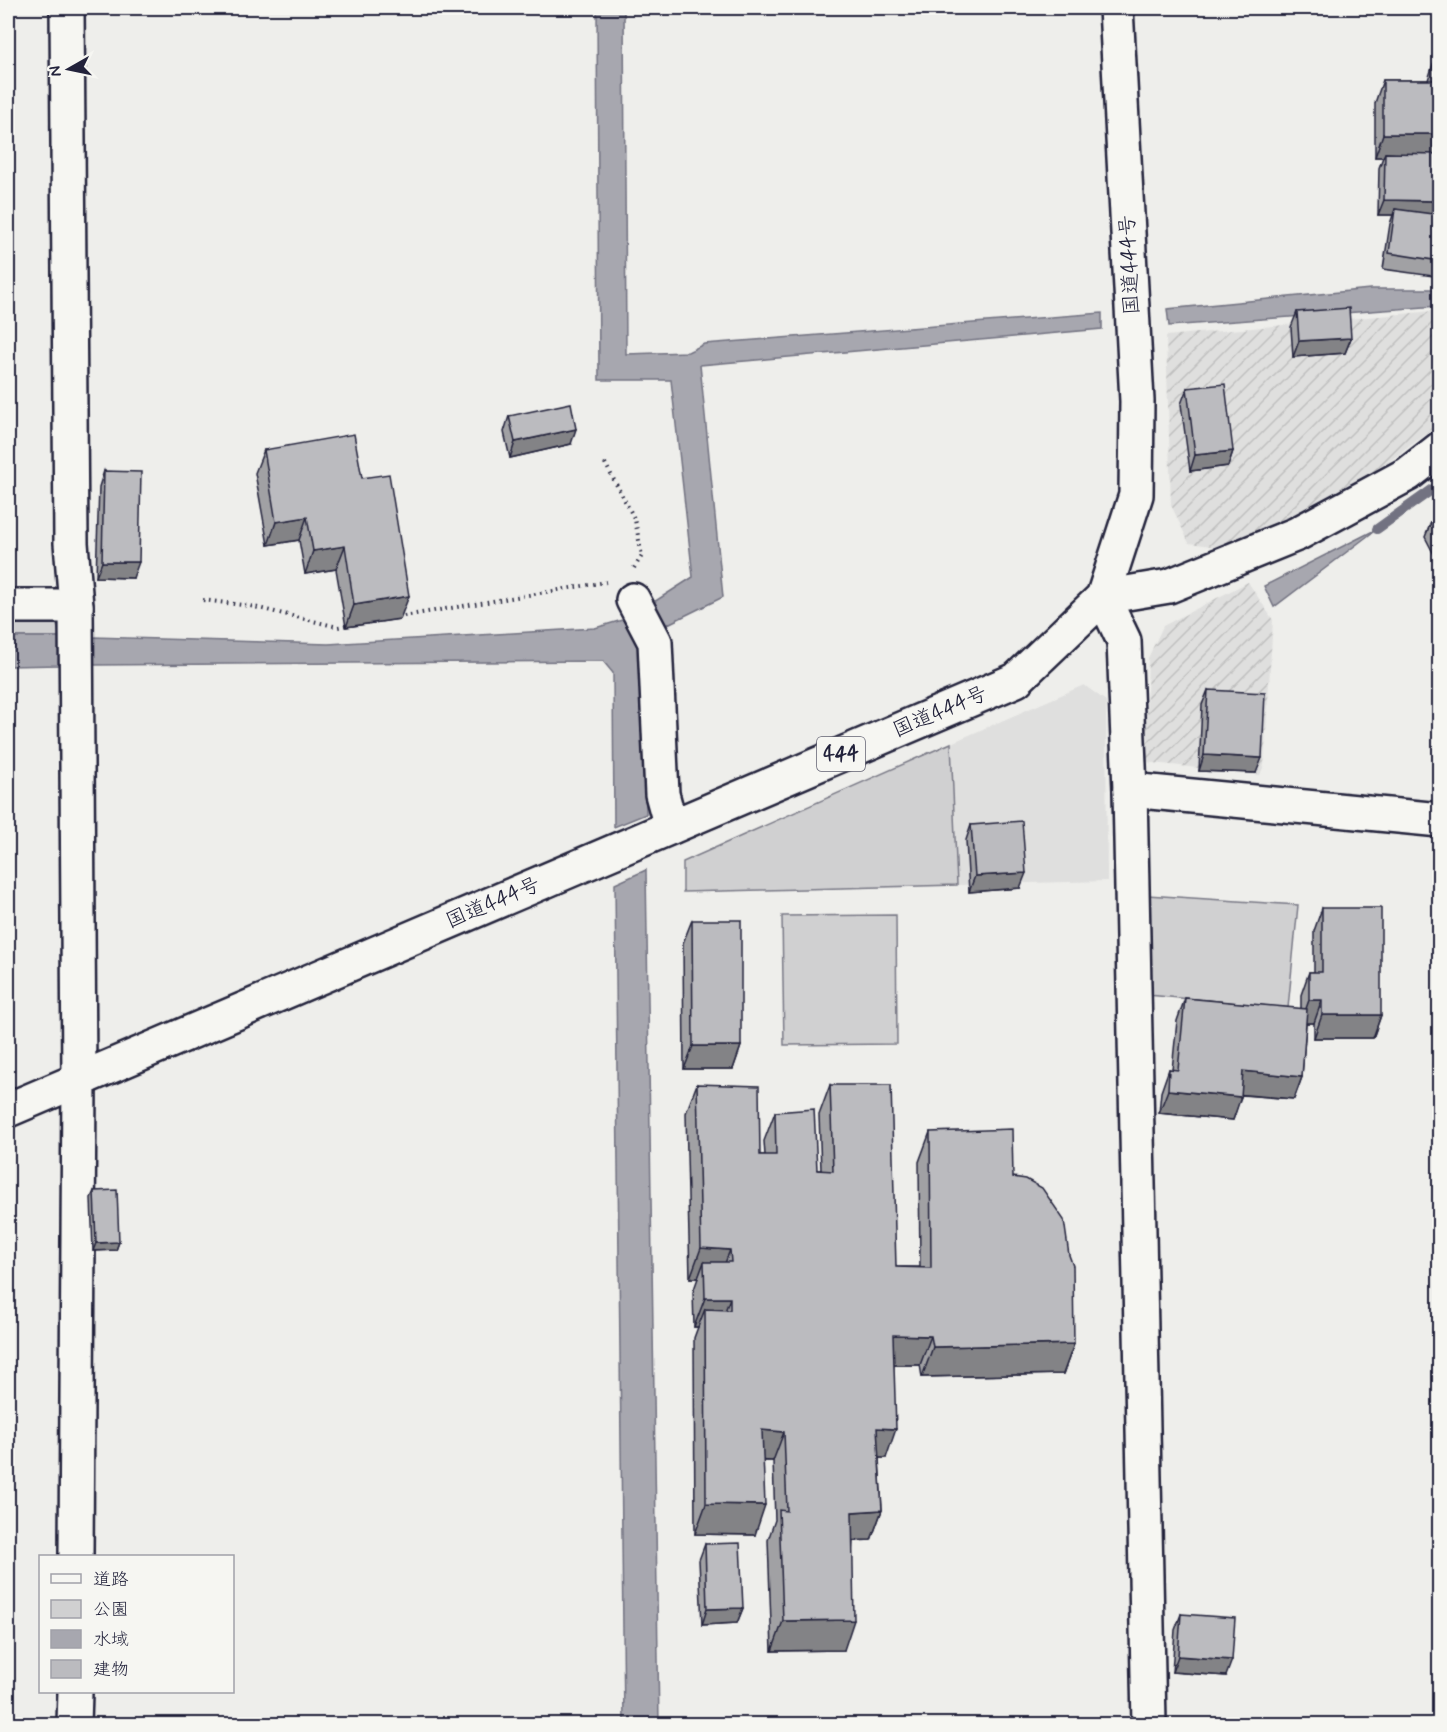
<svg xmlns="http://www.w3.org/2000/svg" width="1447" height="1732" font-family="Mynerve,'Klee One',sans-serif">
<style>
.built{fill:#dfdfde}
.industrial{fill:url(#industrial-furrows)}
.green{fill:#d0d0d1;stroke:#797986;stroke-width:1.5}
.water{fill:#a7a7af;stroke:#727281;stroke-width:1.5}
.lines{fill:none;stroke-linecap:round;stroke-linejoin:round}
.stream{stroke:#727281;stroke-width:10}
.minor-casing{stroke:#22223b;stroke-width:38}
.highway-casing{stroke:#22223b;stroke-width:38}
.path{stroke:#22223b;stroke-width:4;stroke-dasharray:1.5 4.5;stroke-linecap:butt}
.minor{stroke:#f6f6f2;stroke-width:33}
.highway{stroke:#f6f6f2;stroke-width:33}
.wall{fill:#a1a1a4;stroke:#22223b;stroke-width:1.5}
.shaded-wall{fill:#838386;stroke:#22223b;stroke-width:1.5}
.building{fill:#bbbbbf;stroke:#22223b;stroke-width:1.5}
.labels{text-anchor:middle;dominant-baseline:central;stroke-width:4.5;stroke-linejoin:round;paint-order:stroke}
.shield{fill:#f6f6f2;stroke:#626272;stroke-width:1.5}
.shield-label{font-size:20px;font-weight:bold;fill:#22223b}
.street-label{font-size:21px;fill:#22223b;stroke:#f6f6f2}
</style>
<defs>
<pattern id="industrial-furrows" width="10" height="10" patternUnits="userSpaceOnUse" patternTransform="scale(1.5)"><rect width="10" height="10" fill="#dfdfde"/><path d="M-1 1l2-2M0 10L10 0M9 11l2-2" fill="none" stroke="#bfbfbf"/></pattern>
</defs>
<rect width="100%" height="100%" fill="#eeeeeb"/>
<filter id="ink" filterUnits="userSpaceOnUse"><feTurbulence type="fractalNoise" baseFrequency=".0167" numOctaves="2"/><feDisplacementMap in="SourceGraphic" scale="12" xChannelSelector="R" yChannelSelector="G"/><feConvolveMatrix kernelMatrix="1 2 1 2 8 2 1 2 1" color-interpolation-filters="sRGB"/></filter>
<g filter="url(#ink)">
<polygon class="built" points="1084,685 1106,701 1107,881 957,885 951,743"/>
<g class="industrial">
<polygon points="1433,311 1439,323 1439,424 1382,467 1233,549 1189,543 1171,505 1166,336"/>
<polygon points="1248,582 1273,620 1264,765 1260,775 1145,762 1148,658 1163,626"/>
</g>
<g class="green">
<polygon points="8,621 56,621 60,637 8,637"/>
<polygon points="951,743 957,885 683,892 683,862"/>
<polygon points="1147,895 1298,905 1288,1008 1148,995"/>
<polygon points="896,915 897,1044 784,1045 782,916"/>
</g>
<g class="water">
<polygon points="597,8 624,8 626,354 688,352 704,344 1102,313 1102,329 700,365 723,597 670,623 642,641 646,814 614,827 613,673 603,661 93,665 93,637 328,644 595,628 629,618 693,577 671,380 599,380"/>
<polygon points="1370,289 1439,289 1439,310 1438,306 1169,326 1167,309"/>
<polygon points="1377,529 1274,607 1264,586"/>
<polygon points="8,637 60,637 60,665 8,666"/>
<polygon points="646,870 659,1724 624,1724 615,884"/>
</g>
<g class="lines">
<polyline class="stream" points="1377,529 1440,484"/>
<g class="minor-casing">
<g id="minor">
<polyline points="67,8 71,543 76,606"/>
<polyline points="633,600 655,642 662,794 671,827"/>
<polyline points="8,606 76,606 79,1079 76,1556"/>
<polyline points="1130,790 1440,820"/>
<polyline points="74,1724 75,1692"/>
<polyline points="1149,1724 1130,790 1124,641 1103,597 1169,586 1297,534 1408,474 1440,449"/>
</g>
</g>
<g class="highway-casing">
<polyline id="highway" points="8,1110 1016,680 1103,597 1136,495 1137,401 1116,8"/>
</g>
<g class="path">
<polyline points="605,463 635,520 642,556 634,568"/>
<polyline points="203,600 250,606 338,627 349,625"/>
<polyline points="398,617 606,582"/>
</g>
<use href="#minor" class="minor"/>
<use href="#highway" class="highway"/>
</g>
<g class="wall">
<polygon points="1436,55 1437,195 1432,214 1440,215 1440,277 1383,269 1390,224 1393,215 1378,215 1379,168 1383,157 1375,157 1375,103 1383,80 1428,80"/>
<polygon points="1297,312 1351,338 1345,353 1293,357 1291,327"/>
<polygon points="1187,388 1233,451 1228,466 1190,471 1181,404"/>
<polygon points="509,416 571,444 510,458 504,432"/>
<polygon points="264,450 362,478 400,619 346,627 336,569 305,574 299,540 268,545 255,473"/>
<polygon points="104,471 133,578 96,577 99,487"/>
<polygon points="1440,517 1440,566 1425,537 1431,522"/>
<polygon points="1208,690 1256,773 1199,771 1202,705"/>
<polygon points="971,825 1020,888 969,892 966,840"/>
<polygon points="1322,908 1381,1015 1373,1038 1314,1038 1314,1023 1306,1023 1302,1077 1294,1099 1241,1095 1233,1120 1159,1113 1161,1092 1169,1069 1172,1070 1177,1021 1185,998 1301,1009 1301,995 1309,972 1314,972 1314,931"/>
<polygon points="692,920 741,1046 733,1069 684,1069 683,943"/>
<polygon points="697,1084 760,1155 765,1155 764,1141 775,1112 817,1170 821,1170 819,1115 830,1085 896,1267 920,1267 919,1162 930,1132 1013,1177 1074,1344 1063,1374 922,1377 920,1365 894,1365 886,1458 879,1458 882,1510 871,1540 853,1541 844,1650 772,1651 768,1540 775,1520 773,1461 763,1461 755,1535 695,1534 694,1338 698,1327 694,1327 693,1292 698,1278 690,1278 686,1113"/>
<polygon points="94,1191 119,1242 116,1250 93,1251 91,1198"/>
<polygon points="705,1544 743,1608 737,1623 702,1625 699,1560"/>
<polygon points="1181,1614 1226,1676 1172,1672 1175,1630"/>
</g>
<g class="shaded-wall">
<polygon points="1383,134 1440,134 1440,157 1385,153 1383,157 1375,157"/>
<polygon points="1438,180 1440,180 1440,195 1432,195"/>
<polygon points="1384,200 1437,201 1431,216 1395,209 1393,215 1378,215"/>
<polygon points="1351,338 1345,353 1293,357 1299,341"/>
<polygon points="576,429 571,444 510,458 515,442"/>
<polygon points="1233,451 1228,466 1190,471 1195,455"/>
<polygon points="307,517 299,540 268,545 276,522"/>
<polygon points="345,546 336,569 305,574 313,551"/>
<polygon points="102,562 139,562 133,578 96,577"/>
<polygon points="409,596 400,619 346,627 354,605"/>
<polygon points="1204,755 1262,758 1256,773 1199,771"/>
<polygon points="1026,873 1020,888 969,892 975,876"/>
<polygon points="1309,1000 1322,1000 1314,1023 1301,1023"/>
<polygon points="1322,1015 1381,1015 1373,1038 1314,1038"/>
<polygon points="693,1046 741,1046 733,1069 684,1069"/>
<polygon points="1243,1071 1302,1077 1294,1099 1235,1094"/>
<polygon points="1168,1090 1241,1097 1233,1120 1159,1113"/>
<polygon points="119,1242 116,1250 93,1251 96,1243"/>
<polygon points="701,1248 730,1250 719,1279 704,1262 698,1278 690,1278"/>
<polygon points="705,1298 730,1298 719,1327 705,1309 698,1327 694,1327"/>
<polygon points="893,1335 931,1336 920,1365 883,1365"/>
<polygon points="1074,1344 1063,1374 922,1377 933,1347"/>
<polygon points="877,1428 896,1429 886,1458 867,1458"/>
<polygon points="762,1430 784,1432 773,1461 751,1460"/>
<polygon points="706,1504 765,1505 755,1535 695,1534"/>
<polygon points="882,1510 871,1540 841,1541 852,1512"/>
<polygon points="743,1608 737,1623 702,1625 707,1609"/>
<polygon points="854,1620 844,1650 772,1651 783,1621"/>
<polygon points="1178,1656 1232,1660 1226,1676 1172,1672"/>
</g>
<g class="building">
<polygon points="1436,55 1440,55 1440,134 1383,134 1383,80 1436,80"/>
<polygon points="1385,153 1440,154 1440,180 1438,180 1437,201 1384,200"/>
<polygon points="1395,209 1440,215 1440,261 1389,253"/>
<polygon points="1349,308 1351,338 1299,341 1297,312"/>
<polygon points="1225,384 1233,451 1195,455 1187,388"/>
<polygon points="571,403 576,429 515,442 509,416"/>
<polygon points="354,434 362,478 389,474 409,596 354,605 345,546 313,551 307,517 276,522 264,450"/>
<polygon points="104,471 141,472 139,562 102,562"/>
<polygon points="1440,517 1440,539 1431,522"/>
<polygon points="1208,690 1265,693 1262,758 1204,755"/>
<polygon points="1022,821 1026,873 975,876 971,825"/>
<polygon points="1322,908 1381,908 1381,1015 1322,1015 1322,1000 1309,1000 1309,972 1322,972"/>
<polygon points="692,920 741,920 741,1046 693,1046"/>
<polygon points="1185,998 1307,1009 1302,1077 1243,1071 1241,1097 1168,1090 1169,1069 1178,1070"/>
<polygon points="697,1084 759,1086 760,1155 776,1155 775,1112 814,1109 817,1170 833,1171 830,1085 891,1085 896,1267 931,1268 930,1132 1012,1129 1013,1177 1026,1179 1042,1188 1064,1220 1069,1255 1073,1266 1074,1344 933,1347 931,1336 893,1335 896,1429 877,1428 882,1510 852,1512 854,1620 783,1621 779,1510 787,1511 784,1432 762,1430 765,1505 706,1504 705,1309 730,1310 730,1298 705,1298 704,1262 731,1262 730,1250 701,1248"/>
<polygon points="117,1190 119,1242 96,1243 94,1191"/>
<polygon points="740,1543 743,1608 707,1609 705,1544"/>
<polygon points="1181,1614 1235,1618 1232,1660 1178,1656"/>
</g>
</g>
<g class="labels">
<rect class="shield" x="817" y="737" width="48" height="34" rx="4.5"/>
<g class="shield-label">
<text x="841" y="754">444</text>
</g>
<g class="street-label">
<text transform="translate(1130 265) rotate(-93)">国道444号</text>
<text transform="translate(940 712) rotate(-23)">国道444号</text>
<text transform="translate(493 903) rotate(-23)">国道444号</text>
</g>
</g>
<rect width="1447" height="1732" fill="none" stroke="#f6f6f2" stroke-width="30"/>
<rect x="15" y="15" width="1417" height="1702" fill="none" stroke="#22223b" stroke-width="2" filter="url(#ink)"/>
<rect x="39" y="1555" width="195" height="138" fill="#f6f6f2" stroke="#a1a1a9" stroke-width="1.5"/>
<rect x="51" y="1574" width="30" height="9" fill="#f6f6f2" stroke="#a1a1a9" stroke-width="1.5"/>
<text x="93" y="1585" font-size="18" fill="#22223b">道路</text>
<rect x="51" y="1600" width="30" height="18" fill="#d0d0d1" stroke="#a1a1a9" stroke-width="1.5"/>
<text x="93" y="1615" font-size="18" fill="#22223b">公園</text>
<rect x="51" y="1630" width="30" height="18" fill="#a7a7af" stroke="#a1a1a9" stroke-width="1.5"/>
<text x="93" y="1645" font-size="18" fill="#22223b">水域</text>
<rect x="51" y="1660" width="30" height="18" fill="#bbbbbf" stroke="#a1a1a9" stroke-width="1.5"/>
<text x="93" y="1675" font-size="18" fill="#22223b">建物</text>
<g transform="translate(69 69) rotate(261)" stroke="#f6f6f2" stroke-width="4.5" paint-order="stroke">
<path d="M0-4.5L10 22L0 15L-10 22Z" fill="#22223b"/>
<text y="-9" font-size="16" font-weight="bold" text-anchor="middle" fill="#22223b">N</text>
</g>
</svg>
